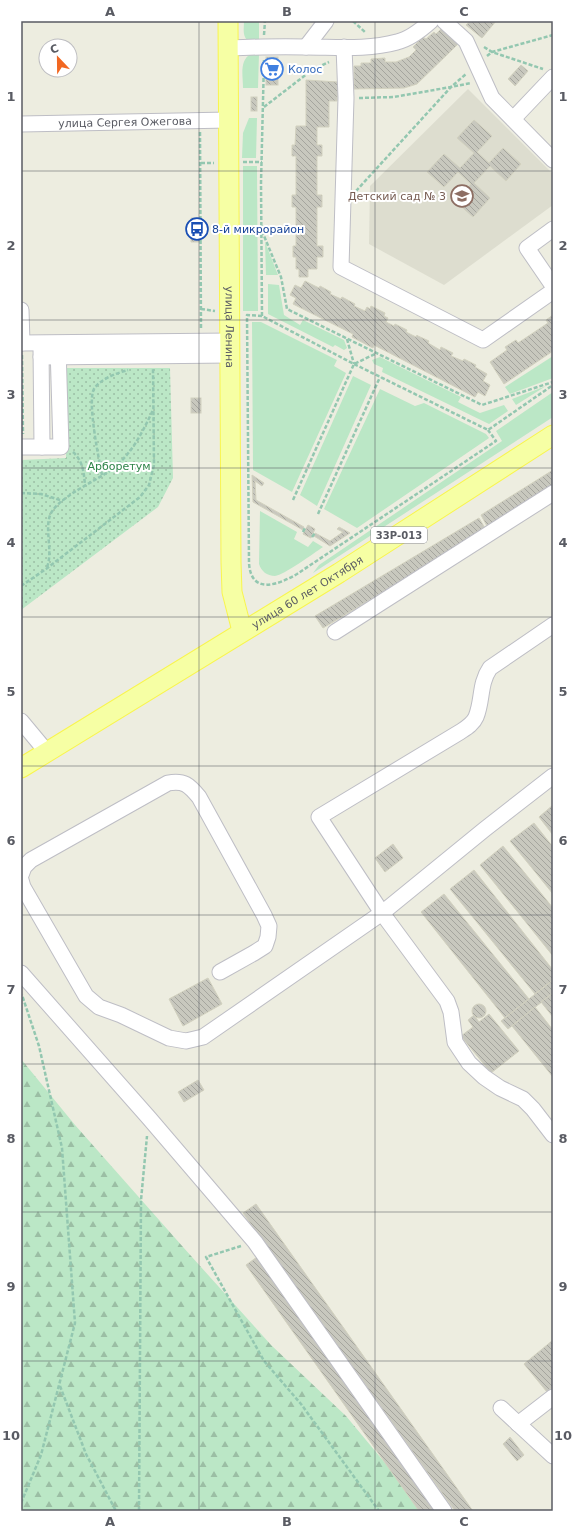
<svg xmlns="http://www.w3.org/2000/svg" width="574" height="1532" font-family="'DejaVu Sans',sans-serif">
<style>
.education{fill:#ddddcf}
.grass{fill:#bbe7c6}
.forest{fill:url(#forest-firs)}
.park{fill:url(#park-dots)}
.building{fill:url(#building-back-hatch);stroke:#d2d1bf}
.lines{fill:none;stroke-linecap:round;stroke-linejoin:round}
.minor-casing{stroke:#bebec5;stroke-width:17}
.major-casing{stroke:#f9f54e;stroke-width:21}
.path{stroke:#93c7b0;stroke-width:2.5;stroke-dasharray:4 2;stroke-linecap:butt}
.minor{stroke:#fff;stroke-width:15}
.major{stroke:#f6ffa4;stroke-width:19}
.grid{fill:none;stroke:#595b63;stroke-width:1;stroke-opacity:0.55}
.labels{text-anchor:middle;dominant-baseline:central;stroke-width:4;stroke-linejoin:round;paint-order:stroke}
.shield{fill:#fff;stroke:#8b8c92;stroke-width:1}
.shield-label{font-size:10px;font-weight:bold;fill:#595b63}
.shop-label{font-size:11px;fill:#366cbe;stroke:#fff;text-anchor:start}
.street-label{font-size:11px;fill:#595b63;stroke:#fff}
.education-label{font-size:11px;fill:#785e54;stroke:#fff;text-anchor:end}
.transit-label{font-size:11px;fill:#164399;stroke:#fff;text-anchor:start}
.park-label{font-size:11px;fill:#2f8449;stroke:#fff}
.neatline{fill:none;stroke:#595b63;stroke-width:1.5}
.grid-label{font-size:13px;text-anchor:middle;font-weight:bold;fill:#595b63}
</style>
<defs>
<pattern id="forest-firs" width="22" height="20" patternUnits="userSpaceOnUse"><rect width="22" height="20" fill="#bbe7c6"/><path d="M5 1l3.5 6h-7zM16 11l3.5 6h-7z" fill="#9bbea4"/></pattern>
<pattern id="park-dots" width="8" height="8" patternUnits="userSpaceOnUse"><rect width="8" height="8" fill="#bbe7c6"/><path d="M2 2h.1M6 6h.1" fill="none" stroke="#9bbea4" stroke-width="1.8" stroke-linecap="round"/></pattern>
<pattern id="building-back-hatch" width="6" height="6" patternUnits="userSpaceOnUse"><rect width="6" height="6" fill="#c8c8be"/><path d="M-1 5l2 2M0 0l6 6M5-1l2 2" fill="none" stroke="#a5a59e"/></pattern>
</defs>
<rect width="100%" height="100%" fill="#edede0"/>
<polygon class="education" points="468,89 553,174 553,205 444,285 369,244 370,186"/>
<g class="grass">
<path d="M244,21H259V41H248C242,36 244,28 244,21Z"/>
<path d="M251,54H259L258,88H243C243,76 239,60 251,54Z"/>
<polygon points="249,118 257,118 256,158 242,158 243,133"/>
<polygon points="243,166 257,166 258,311 243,311"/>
<polygon points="265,242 278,275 266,275"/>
<polygon points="268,284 279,285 284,315 300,325 303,320 344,340 347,348 344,350 335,345 333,347 268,314"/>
<polygon points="252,322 261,322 337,360 334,366 346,373 292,492 253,470"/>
<polygon points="553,356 553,378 510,394 505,387"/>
<polygon points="380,357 461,397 458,402 480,413 504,405 508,411 489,424 382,372 383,368 374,364 372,360"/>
<polygon points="353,376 371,385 317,506 300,495"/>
<polygon points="546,386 516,405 512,399"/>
<polygon points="380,389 415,406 424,403 486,434 489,438 357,528 324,509"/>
<polygon points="553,392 553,417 313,573 319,565 502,441 496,431"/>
<path d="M260,511L297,532L294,539L308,547L313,541L323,547C314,553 284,575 275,576C267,576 261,571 259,564Z"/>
</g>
<polygon class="forest" points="21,1059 75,1125 183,1247 271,1345 346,1416 425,1511 21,1511"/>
<polygon class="park" points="65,368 170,368 173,478 158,507 21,610 21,460 66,458"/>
<g class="building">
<polygon points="470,21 496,21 482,38 466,25"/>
<polygon points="441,29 458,44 417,84 404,88 354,89 354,66 361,66 361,63 371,63 371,59 385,58 385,62 396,62 409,57 416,50 413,47 423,37 426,39 434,32 436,34"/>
<rect x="266" y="57" width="12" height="28"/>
<polygon points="521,65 528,71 515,86 508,79"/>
<polygon points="306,80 338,82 337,101 329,101 329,127 317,127 317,145 322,145 322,156 317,156 317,195 322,195 322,207 317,207 317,246 323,246 323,257 317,257 317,269 308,269 308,277 299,277 299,269 296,269 296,257 293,257 293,246 296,246 296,207 292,207 292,195 296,195 296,156 292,156 292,145 295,145 296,126 306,126"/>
<rect x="251" y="97" width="6" height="14"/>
<polygon points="474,120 492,136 477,152 489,163 503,148 521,164 506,181 490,166 474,183 490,198 473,217 455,201 471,184 458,172 444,187 427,172 444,154 460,168 474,153 457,138"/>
<polygon points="191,218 199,218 200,242 191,242"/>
<polygon points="305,281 319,288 320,286 331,292 330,294 341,299 342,297 355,304 354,306 365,311 367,307 370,309 371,306 385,313 384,316 388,318 386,322 394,326 395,324 407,330 406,332 416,337 417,335 418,336 429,341 428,343 440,350 441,347 453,353 451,356 463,361 464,359 476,365 475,367 487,374 483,381 490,385 485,396 478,392 475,397 374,345 373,348 352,337 353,334 293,304 296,298 290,295 295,285 301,288"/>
<polygon points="553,315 553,351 504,384 490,362 507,350 505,347 516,340 518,343 548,323 546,320"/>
<rect x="191" y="398" width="10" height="15"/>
<polygon points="553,470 553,485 487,526 481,515"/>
<polygon points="252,475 264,483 262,486 255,481 256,500 304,527 303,530 253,502"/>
<polygon points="479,518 486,530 323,628 315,616"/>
<polygon points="308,525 315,529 311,538 303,534"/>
<polygon points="339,527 350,533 330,546 314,536 315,533 330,541 343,532 337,529"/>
<polygon points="553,805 553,835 539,817"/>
<polygon points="534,823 553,847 553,894 510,841"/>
<polygon points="393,844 403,858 385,872 375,858"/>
<polygon points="503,846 553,908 553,956 480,865"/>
<polygon points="474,870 553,970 553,980 535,994 450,889"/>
<polygon points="444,894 529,999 505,1018 421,912"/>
<polygon points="208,978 222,1004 183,1026 169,999"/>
<polygon points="553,980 553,993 508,1029 501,1021"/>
<polygon points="553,993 553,1017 541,1002"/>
<circle cx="479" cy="1011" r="7"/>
<polygon points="535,1007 553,1030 553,1077 512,1026"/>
<polygon points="489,1014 519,1051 491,1073 461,1036 473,1027 468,1020 474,1015 479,1022"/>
<polygon points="198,1080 204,1090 184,1102 178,1092"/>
<polygon points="256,1204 473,1511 455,1511 243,1213"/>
<polygon points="257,1257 435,1511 419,1511 246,1265"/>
<polygon points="553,1340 553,1387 547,1392 524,1364"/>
<polygon points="510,1437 524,1455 517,1461 503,1444"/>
</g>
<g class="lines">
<g class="minor-casing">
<g id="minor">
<polyline points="444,21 466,41 492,98 553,160"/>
<polyline points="306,47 326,21"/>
<polyline points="344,47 346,98 341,267 483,340 553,291"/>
<path d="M229,48C254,47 280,46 306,47C336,47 368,50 397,42C410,39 421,30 431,21"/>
<polyline points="513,119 553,77"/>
<path id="s1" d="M21,124L229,120"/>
<polyline points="553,229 527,248 553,286"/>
<polyline points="21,310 22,343"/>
<polyline points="21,343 231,341"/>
<polyline points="41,357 230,355"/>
<polyline points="21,447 42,447 41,347"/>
<polyline points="42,447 61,447 58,347"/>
<path d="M553,625L490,668C479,684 483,700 476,717C473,724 466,728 460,732L319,817L382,913L447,1001L451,1012L455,1042L469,1063L484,1077L500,1088L523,1099L533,1109L553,1135"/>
<polyline points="335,632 553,493"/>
<polyline points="21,721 46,751"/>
<path d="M21,875L24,867L31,860L168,783C184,780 189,785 199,797L264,915L269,926L268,937L265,946L254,953L220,972"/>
<polyline points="21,880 23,887 86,996 99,1007 121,1015 169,1038 186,1041 203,1037 382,913 485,829 553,776"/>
<polyline points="21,973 149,1118 255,1242 444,1511"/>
<polyline points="501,1408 553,1456"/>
<polyline points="518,1424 553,1397"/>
</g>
</g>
<g class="major-casing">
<g id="major">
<path id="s2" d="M228,21L231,562L232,592L242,631"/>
<path id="s3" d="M21,768L339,573L553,435"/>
</g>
</g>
<g class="path">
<polyline points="353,21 366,33"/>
<polyline points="264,35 265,21"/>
<polyline points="484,47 492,52 543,69"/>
<polyline points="487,56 492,52 553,35"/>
<polyline points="264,60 261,183 262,316 354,364 488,430 553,385"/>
<polyline points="359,98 394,97 451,87 466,74"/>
<polyline points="264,107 312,70 329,62"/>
<polyline points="200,132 201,329"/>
<polyline points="243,162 262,162"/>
<polyline points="201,163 214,163"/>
<polyline points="356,191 451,87 471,83"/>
<polyline points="262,231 281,277 287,309 482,405 553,382"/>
<polyline points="201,309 215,311"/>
<path d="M262,316L247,315L249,563C251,595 278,585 297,574L496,441L488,430"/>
<polyline points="347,339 354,364"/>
<polyline points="22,355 23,434"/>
<path d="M73,452C83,461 84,473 85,486"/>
<path d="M102,475C99,460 87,401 94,389C100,379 117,373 128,370"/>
<polyline points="21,493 41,494 63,501"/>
<polyline points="293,500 354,364 377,353"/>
<polyline points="318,514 380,377"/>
<polyline points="303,532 305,528"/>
<polyline points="312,537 315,533"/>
<path d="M47,567C54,550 42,524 53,510C64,495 95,481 111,470C132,454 142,433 153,410"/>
<polyline points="21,586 46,569 140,497 149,485 154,465 153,368"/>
<polyline points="241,1246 206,1257 264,1361 301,1404 379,1511"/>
<polyline points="60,1386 86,1454 116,1511"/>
<polyline points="21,1503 41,1455 75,1323 62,1148 39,1046 22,995"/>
<polyline points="139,1511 141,1200 147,1136"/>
</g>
<use href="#minor" class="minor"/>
<use href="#major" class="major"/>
</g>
<path class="grid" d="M199,21V1511M375,21V1511M21,171H553M21,320H553M21,468H553M21,617H553M21,766H553M21,915H553M21,1064H553M21,1212H553M21,1361H553"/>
<defs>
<g id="supermarket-ring" transform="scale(1.15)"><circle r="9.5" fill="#fff" stroke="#3f7fe0" stroke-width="1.5"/><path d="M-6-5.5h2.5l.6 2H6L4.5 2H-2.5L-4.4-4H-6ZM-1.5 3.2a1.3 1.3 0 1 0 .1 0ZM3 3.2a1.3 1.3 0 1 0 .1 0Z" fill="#3f7fe0"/></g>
<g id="school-ring" transform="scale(1.15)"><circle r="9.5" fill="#fff" stroke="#8d6e63" stroke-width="1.5"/><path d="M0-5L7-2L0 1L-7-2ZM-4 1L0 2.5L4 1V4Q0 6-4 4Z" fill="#8d6e63"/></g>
<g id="bus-ring" transform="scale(1.15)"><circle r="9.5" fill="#fff" stroke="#1a4fb4" stroke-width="1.5"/><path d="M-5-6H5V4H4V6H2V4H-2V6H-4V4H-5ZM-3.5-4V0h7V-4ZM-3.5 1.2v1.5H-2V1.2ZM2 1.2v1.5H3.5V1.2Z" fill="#1a4fb4"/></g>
</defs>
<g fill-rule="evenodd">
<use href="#supermarket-ring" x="272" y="69"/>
<use href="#school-ring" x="462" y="196"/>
<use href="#bus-ring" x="197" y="229"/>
</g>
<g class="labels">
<rect class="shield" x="371" y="527" width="56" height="16" rx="3"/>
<g class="shield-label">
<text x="399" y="535">33Р-013</text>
</g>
<g class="shop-label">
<text x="288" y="69">Колос</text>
</g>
<g class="street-label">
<text stroke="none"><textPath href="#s1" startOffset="104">улица Сергея Ожегова</textPath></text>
<text stroke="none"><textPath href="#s2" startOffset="306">улица Ленина</textPath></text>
<text stroke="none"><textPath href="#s3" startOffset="336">улица 60 лет Октября</textPath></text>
</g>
<g class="education-label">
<text x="446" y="196">Детский сад № 3</text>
</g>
<g class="transit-label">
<text x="212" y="229">8-й микрорайон</text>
</g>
<g class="park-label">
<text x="119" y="466">Арборетум</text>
</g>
</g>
<rect width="574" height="1532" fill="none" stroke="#ffffff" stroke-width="44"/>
<g transform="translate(58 58) rotate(338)"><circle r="19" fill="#ffffff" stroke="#bdbdc1"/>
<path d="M0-3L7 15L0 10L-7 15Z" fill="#f26721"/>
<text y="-6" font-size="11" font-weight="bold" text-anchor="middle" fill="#595b63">С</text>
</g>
<rect x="22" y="22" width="530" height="1488" class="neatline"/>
<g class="grid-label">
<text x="110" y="16">A</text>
<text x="287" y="16">B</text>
<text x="464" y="16">C</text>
<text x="11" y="101">1</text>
<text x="563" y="101">1</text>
<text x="11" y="250">2</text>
<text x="563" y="250">2</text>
<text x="11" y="399">3</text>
<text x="563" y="399">3</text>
<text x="11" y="547">4</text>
<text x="563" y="547">4</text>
<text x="11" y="696">5</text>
<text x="563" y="696">5</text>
<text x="11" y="845">6</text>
<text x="563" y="845">6</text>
<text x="11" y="994">7</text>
<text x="563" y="994">7</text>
<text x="11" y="1143">8</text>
<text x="563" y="1143">8</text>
<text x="11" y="1291">9</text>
<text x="563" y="1291">9</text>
<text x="11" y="1440">10</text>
<text x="563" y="1440">10</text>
<text x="110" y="1526">A</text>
<text x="287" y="1526">B</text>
<text x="464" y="1526">C</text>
</g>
</svg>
